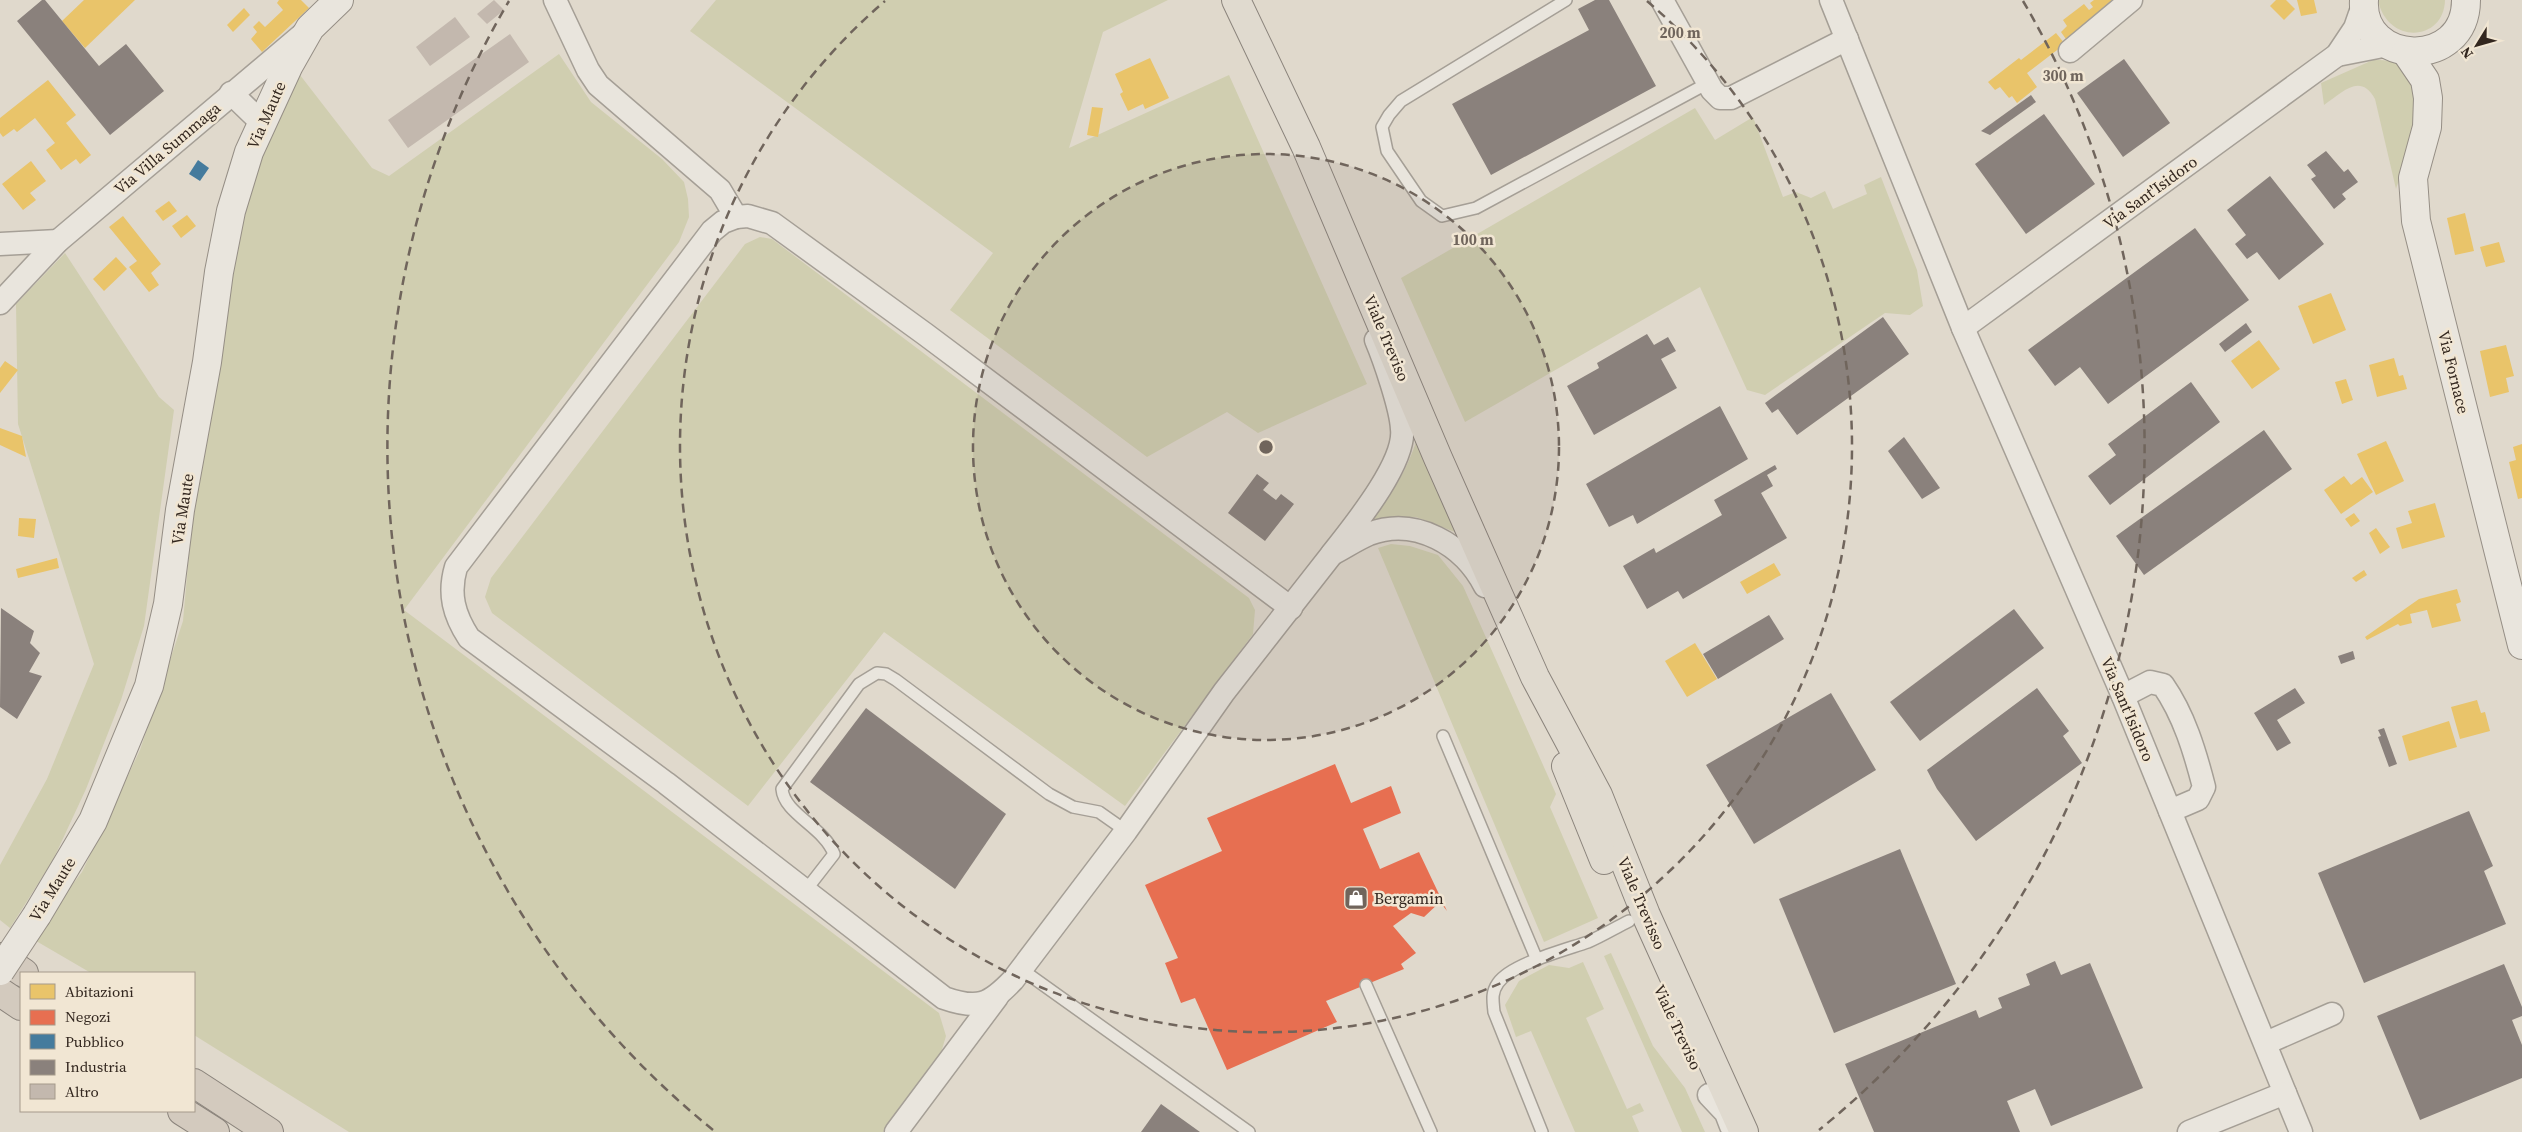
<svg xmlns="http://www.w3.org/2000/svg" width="2522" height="1132" font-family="'Source Serif 4',serif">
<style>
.green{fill:#d0ceb0}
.homes{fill:#e9c46a}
.shops{fill:#e76f51}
.public{fill:#457b9d}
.industry{fill:#8a817c}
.building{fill:#c3b8ae}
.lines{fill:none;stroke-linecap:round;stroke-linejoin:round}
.lane-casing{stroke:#a59f96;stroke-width:14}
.street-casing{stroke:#a59f96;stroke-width:25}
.secondary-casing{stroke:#958e85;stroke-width:30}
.primary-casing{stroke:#8b847c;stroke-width:30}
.highway-casing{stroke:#8b847c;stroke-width:30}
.lane{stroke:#e9e5dd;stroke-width:11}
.street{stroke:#e9e5dd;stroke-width:22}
.secondary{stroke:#e9e5dd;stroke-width:28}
.primary{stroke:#e0dacf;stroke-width:28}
.highway{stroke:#d3cabe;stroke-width:28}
.secondary-bridge-casing{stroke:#958e85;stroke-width:30;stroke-linecap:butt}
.secondary-bridge{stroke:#e9e5dd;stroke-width:28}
.ring{fill:none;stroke:#70655c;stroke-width:2.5;stroke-dasharray:9 6}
.labels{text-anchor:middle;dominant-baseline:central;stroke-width:5;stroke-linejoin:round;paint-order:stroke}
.street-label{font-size:16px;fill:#33271f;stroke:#f1e6d3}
.poi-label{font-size:16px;fill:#33271f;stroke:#f1e6d3;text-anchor:start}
.centre{fill:#70655c;stroke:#f1e6d3;stroke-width:2.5}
.ring-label{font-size:15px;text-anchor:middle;font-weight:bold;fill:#70655c;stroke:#f1e6d3;stroke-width:5;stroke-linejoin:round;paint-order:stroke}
</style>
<rect width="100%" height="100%" fill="#e0d9cc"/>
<g class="green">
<polygon points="716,0 1168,0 1103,32 1069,148 1229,75 1367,384 1258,433 1227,412 1147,457 950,310 993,253 690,31"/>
<path d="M2378,0H2445C2444,42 2387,45 2378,0Z"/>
<polygon points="559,54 591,102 662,159 684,182 688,199 689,217 679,242 404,610 939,1013 946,1036 940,1056 883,1132 349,1132 194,1035 194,973 91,973 31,938 82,872 140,750 183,621 191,531 233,251 261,155 300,75 372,168 389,176"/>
<path d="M2373,60C2382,60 2392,60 2400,65C2433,84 2407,162 2396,189L2375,99C2360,72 2342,93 2324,105L2321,83Z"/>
<polygon points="1695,108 1715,140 1753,117 1783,197 1796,192 1811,198 1825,191 1833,209 1867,194 1864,185 1881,177 1917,270 1923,306 1910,315 1885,313 1765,395 1747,390 1700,287 1465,422 1401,278"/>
<polygon points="760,237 772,239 1249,598 1255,610 1253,634 1125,806 884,632 748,806 492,613 485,597 491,578 745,244"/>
<polygon points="65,253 159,397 174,410 144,626 121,700 86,789 53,860 10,928 0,920 0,865 47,779 94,664 18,424 16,304"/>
<path d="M1416,442L1455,532L1416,517L1369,520C1391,497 1406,472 1416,442Z"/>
<polygon points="1391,544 1410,546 1438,555 1463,586 1556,794 1550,807 1598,918 1544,942 1378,548"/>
<polygon points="1611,953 1653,1046 1685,1088 1705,1132 1682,1132 1604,956"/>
<polygon points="1583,962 1604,1009 1586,1018 1627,1109 1640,1103 1644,1111 1632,1116 1639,1132 1575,1132 1531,1031 1516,1037 1505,1005 1519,981 1549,965 1569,968"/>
</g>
<g class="homes">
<polygon points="84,0 135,0 85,48 62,21"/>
<polygon points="279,0 301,0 309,8 262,52 251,39 257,32 253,27 259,21 265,27 283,10 277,3"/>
<polygon points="2094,0 2111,0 2115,6 2068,42 2061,32 2067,26 2063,20 2084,4 2089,10 2093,7 2090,3"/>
<polygon points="2276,0 2286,0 2295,9 2284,20 2270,6"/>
<polygon points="2297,0 2314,0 2317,13 2301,16"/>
<polygon points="244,8 250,15 233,32 227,25"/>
<polygon points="2056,33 2065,44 2027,73 2037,87 2017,103 2012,96 2009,98 2000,87 1995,90 1988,82 2019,58 2021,60"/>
<polygon points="1150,58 1169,98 1145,109 1143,104 1128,111 1120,94 1123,92 1115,74"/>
<polygon points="48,80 76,115 66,123 91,155 80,164 76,159 61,170 46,150 55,143 35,118 17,132 14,129 3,137 0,133 0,118"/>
<polygon points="1092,107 1103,108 1098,137 1087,135"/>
<polygon points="31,161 46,181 30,193 36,200 23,210 2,184"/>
<polygon points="169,201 177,211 163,221 155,211"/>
<polygon points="2465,213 2474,251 2455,255 2447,218"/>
<polygon points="187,215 196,226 181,238 172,226"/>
<polygon points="123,216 161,264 151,273 159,285 149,292 129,267 137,261 109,227"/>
<polygon points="2499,242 2505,262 2486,267 2480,247"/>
<polygon points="116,257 127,269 104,291 93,279"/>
<polygon points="2331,293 2346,330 2313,344 2298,306"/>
<polygon points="2259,340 2280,369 2252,389 2231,361"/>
<polygon points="2506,345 2514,376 2506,378 2509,392 2490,397 2480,351"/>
<polygon points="2394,358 2399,376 2403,375 2407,389 2377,397 2369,365"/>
<polygon points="5,361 18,370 0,393 0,368"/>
<polygon points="2346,379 2353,400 2342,404 2335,382"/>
<polygon points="0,428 22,436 26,457 0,445"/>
<polygon points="2386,441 2404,481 2376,495 2357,454"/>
<polygon points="2522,444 2522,498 2518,499 2509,462 2516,460 2513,447"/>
<polygon points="2344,476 2351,485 2362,477 2373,492 2341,514 2324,490"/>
<polygon points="2435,503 2445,537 2402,549 2396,528 2412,523 2408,511"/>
<polygon points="2354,513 2360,521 2351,527 2345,519"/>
<polygon points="19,518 36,519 34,538 18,536"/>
<polygon points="2376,528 2390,547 2380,554 2369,533"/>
<polygon points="57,558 59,568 18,578 16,569"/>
<polygon points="1774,563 1781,575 1747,594 1740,582"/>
<polygon points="2364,570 2367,575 2356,582 2352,578"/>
<polygon points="2457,589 2461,602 2456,604 2461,621 2432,628 2427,610 2410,614 2412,623 2400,626 2398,624 2367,640 2365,637 2419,599"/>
<polygon points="1695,643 1717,679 1687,697 1665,661"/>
<polygon points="2477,700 2481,713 2485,712 2490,731 2460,739 2451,707"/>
<polygon points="2449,721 2457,747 2409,761 2402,736"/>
</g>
<polygon class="shops" points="1335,764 1351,803 1391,786 1401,813 1363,829 1380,869 1419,852 1447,911 1440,902 1424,917 1411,913 1393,926 1416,953 1401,964 1404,969 1326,1001 1337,1022 1227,1070 1195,998 1181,1003 1165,963 1178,958 1145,885 1222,851 1207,818"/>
<polygon class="public" points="198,160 209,168 200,181 189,174"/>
<g class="industry">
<polygon points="42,0 45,0 99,66 126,44 164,91 110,135 17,21"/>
<polygon points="1595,0 1609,0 1656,86 1491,175 1452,104 1589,30 1578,9"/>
<polygon points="2124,59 2170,123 2123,157 2077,93"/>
<polygon points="2031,95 2036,102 1990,135 1981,131"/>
<polygon points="2044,114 2095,184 2026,234 1975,164"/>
<polygon points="2326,151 2344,172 2348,169 2358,182 2342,194 2346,199 2334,209 2311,179 2316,176 2307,165"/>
<polygon points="2270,176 2324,244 2279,280 2257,252 2247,259 2235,244 2246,235 2227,210"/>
<polygon points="2195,228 2249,300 2108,404 2080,367 2055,386 2028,350"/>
<polygon points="1883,317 1909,354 1797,435 1778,409 1772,413 1765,403"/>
<polygon points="2246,323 2252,332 2225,352 2219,344"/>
<polygon points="1647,334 1654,345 1668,337 1676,351 1661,359 1677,388 1594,435 1567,386 1599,368 1597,363"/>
<polygon points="2191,382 2220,422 2110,505 2088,476 2116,455 2108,444"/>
<polygon points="1720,406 1748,459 1637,524 1633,515 1609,527 1586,484"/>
<polygon points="2264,430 2292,469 2144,575 2116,536"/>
<polygon points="1904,437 1940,488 1922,499 1888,451"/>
<polygon points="1775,465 1777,469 1767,475 1773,486 1761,493 1787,538 1683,599 1678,591 1647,609 1623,566 1654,548 1656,553 1722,515 1714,500"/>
<polygon points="1257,474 1269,483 1263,490 1276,500 1281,494 1294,504 1265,541 1228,513"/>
<polygon points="1,608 34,631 30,643 40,653 29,672 42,676 17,719 0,707"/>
<polygon points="2014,609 2044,648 1920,741 1890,702"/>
<polygon points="1769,615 1784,639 1718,679 1703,654"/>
<polygon points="2353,651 2355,659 2341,664 2338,656"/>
<polygon points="2037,688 2069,731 2063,736 2082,763 1976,841 1937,789 1927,770"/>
<polygon points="2295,688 2305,703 2277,720 2291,743 2277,751 2254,713"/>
<polygon points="1831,693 1876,770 1754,844 1706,765"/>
<polygon points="866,708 1006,814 955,889 810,782"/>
<polygon points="2384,728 2397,764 2389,767 2378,737 2381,736 2378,730"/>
<polygon points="2469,811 2493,866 2484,871 2506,924 2364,983 2318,873"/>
<polygon points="1900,849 1956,984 1834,1033 1779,899"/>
<polygon points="2055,961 2061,975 2090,963 2143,1088 2051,1126 2035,1089 2007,1101 2020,1132 1874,1132 1845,1064 1976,1010 1979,1018 2002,1008 1998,998 2030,985 2026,974"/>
<polygon points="2504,964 2522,1007 2522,1016 2512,1020 2522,1045 2522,1078 2420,1120 2377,1016"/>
<polygon points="1161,1104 1200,1132 1141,1132"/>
</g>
<g class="building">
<polygon points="494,0 504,10 487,24 477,14"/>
<polygon points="455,17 470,37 430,66 416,47"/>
<polygon points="510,34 529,62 408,148 388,120"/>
</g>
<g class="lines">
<g class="lane-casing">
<g id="lane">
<polyline points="1566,0 1401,101 1389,115 1382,127 1387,151 1421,201 1442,216 1476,208 1708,83"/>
<polyline points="1443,736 1537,960"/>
<path d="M806,890L834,854C824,827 784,814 782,789L859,684L877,673L886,674L896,680L1049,794L1073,807L1099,812L1126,831"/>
<polyline points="1021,969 1249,1132"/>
<polyline points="1366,985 1431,1132"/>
<path d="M1542,1132L1494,1012C1493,1001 1491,993 1498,983C1511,964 1565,950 1588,942C1602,936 1615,928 1629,921"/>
</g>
</g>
<g class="street-casing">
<g id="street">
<polyline points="555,0 588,70 598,85 720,190 736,217 748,216 772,223 925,334 1291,608"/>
<polyline points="1662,0 1712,90 1720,98 1731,98 1847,39"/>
<polyline points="1831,0 1963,328 2337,55 2355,28 2363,5"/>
<polyline points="2070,51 2131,0"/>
<polyline points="2337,55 2388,45"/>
<polyline points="231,93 262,123"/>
<path d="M736,217L723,222L712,231L456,567C448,594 454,615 469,638L666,783L944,998C978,1010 989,1005 1013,980L1126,831L1224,692L1332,554"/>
<polyline points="0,244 58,241"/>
<polyline points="0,303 58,241 302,35"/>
<polyline points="1963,328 2123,696 2285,1093 2189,1132"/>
<path d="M1376,340C1384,359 1401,408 1402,429C1406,463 1353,527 1332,554C1344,548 1357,539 1369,534C1416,516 1464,545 1485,586"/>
<path d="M2123,696L2150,682L2163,685C2184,715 2195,752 2204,787L2198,799L2170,811"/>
<polyline points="2266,1043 2332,1014"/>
<polyline points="2285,1093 2301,1132"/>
<polyline points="1709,1095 1726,1113 1731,1126"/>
<polyline points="896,1132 997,997"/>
</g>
</g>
<g class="secondary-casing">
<g id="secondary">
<path d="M2364,0C2360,66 2466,71 2466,0"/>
<polyline points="2406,52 2425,80 2428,98 2427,127 2413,178 2416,221 2522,645"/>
<polyline points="37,915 93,821 149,686 168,604 180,510 207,362 219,272 231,211 249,152 289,65 310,28 339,0"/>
</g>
</g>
<g class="primary-casing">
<g id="primary">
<polyline points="1236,0 1306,147 1438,458 1535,677 1598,795 1646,915 1744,1132"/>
<polyline points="1566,766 1604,860"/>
</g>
</g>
<g class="highway-casing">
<g id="highway">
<polyline points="0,957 24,973"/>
<polyline points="0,992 21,1006"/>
<polyline points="194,1083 269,1132"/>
<polyline points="182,1111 215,1132"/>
</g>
</g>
<use href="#lane" class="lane"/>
<use href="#street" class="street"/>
<use href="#secondary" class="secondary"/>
<use href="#primary" class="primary"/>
<use href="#highway" class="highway"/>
<g class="secondary-bridge-casing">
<polyline id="secondary-bridge" points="0,971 37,915"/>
</g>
<use href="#secondary-bridge" class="secondary-bridge"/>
</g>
<circle cx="1266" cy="447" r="293" fill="#70655c" fill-opacity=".12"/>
<g class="ring">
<circle cx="1266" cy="447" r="293"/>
<path d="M1647 1A586 586 0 1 1 885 1"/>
<path d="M713 1130A879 879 0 0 1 509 1M2023 1A879 879 0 0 1 1819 1130"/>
</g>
<defs>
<g id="shop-square" transform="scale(1.25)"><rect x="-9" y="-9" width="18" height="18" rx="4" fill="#70655c" stroke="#f1e6d3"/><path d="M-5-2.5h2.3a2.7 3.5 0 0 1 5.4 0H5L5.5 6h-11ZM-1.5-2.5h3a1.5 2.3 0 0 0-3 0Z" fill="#fff"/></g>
</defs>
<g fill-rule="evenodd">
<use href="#shop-square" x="1356" y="898"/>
</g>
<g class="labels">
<g class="street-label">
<text transform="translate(266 115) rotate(-66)">Via Maute</text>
<text transform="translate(167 148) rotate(-40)">Via Villa Summaga</text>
<text transform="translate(2150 192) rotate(-36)">Via Sant'Isidoro</text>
<text transform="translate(1387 338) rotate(67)">Viale Treviso</text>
<text transform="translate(2454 372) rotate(76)">Via Fornace</text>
<text transform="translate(182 509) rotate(-81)">Via Maute</text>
<text transform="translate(2128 709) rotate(67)">Via Sant'Isidoro</text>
<text transform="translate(52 889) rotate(-58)">Via Maute</text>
<text transform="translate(1642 903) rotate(67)">Viale Trevisso</text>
<text transform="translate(1678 1027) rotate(65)">Viale Treviso</text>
</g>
<g class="poi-label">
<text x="1374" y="898">Bergamin</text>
</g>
</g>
<circle cx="1266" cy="447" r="8" class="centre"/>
<g class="ring-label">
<text x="1680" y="38">200 m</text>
<text x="2063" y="81">300 m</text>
<text x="1473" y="245">100 m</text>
</g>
<rect x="20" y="972" width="175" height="140" fill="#f1e6d3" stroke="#a59a8b"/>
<rect x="30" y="984" width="25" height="15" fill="#e9c46a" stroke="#a59a8b"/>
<text x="65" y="997" font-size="15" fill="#33271f">Abitazioni</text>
<rect x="30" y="1010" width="25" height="15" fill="#e76f51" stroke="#a59a8b"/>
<text x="65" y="1022" font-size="15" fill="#33271f">Negozi</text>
<rect x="30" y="1034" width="25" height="15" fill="#457b9d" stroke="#a59a8b"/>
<text x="65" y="1047" font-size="15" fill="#33271f">Pubblico</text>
<rect x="30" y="1060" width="25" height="15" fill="#8a817c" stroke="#a59a8b"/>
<text x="65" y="1072" font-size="15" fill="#33271f">Industria</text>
<rect x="30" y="1084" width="25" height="15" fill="#c3b8ae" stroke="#a59a8b"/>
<text x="65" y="1097" font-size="15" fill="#33271f">Altro</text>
<g transform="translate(2477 45) rotate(233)" stroke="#f1e6d3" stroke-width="4" paint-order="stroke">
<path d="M0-4L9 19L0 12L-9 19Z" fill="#33271f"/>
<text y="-8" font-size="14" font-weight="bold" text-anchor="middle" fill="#33271f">N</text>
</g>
</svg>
